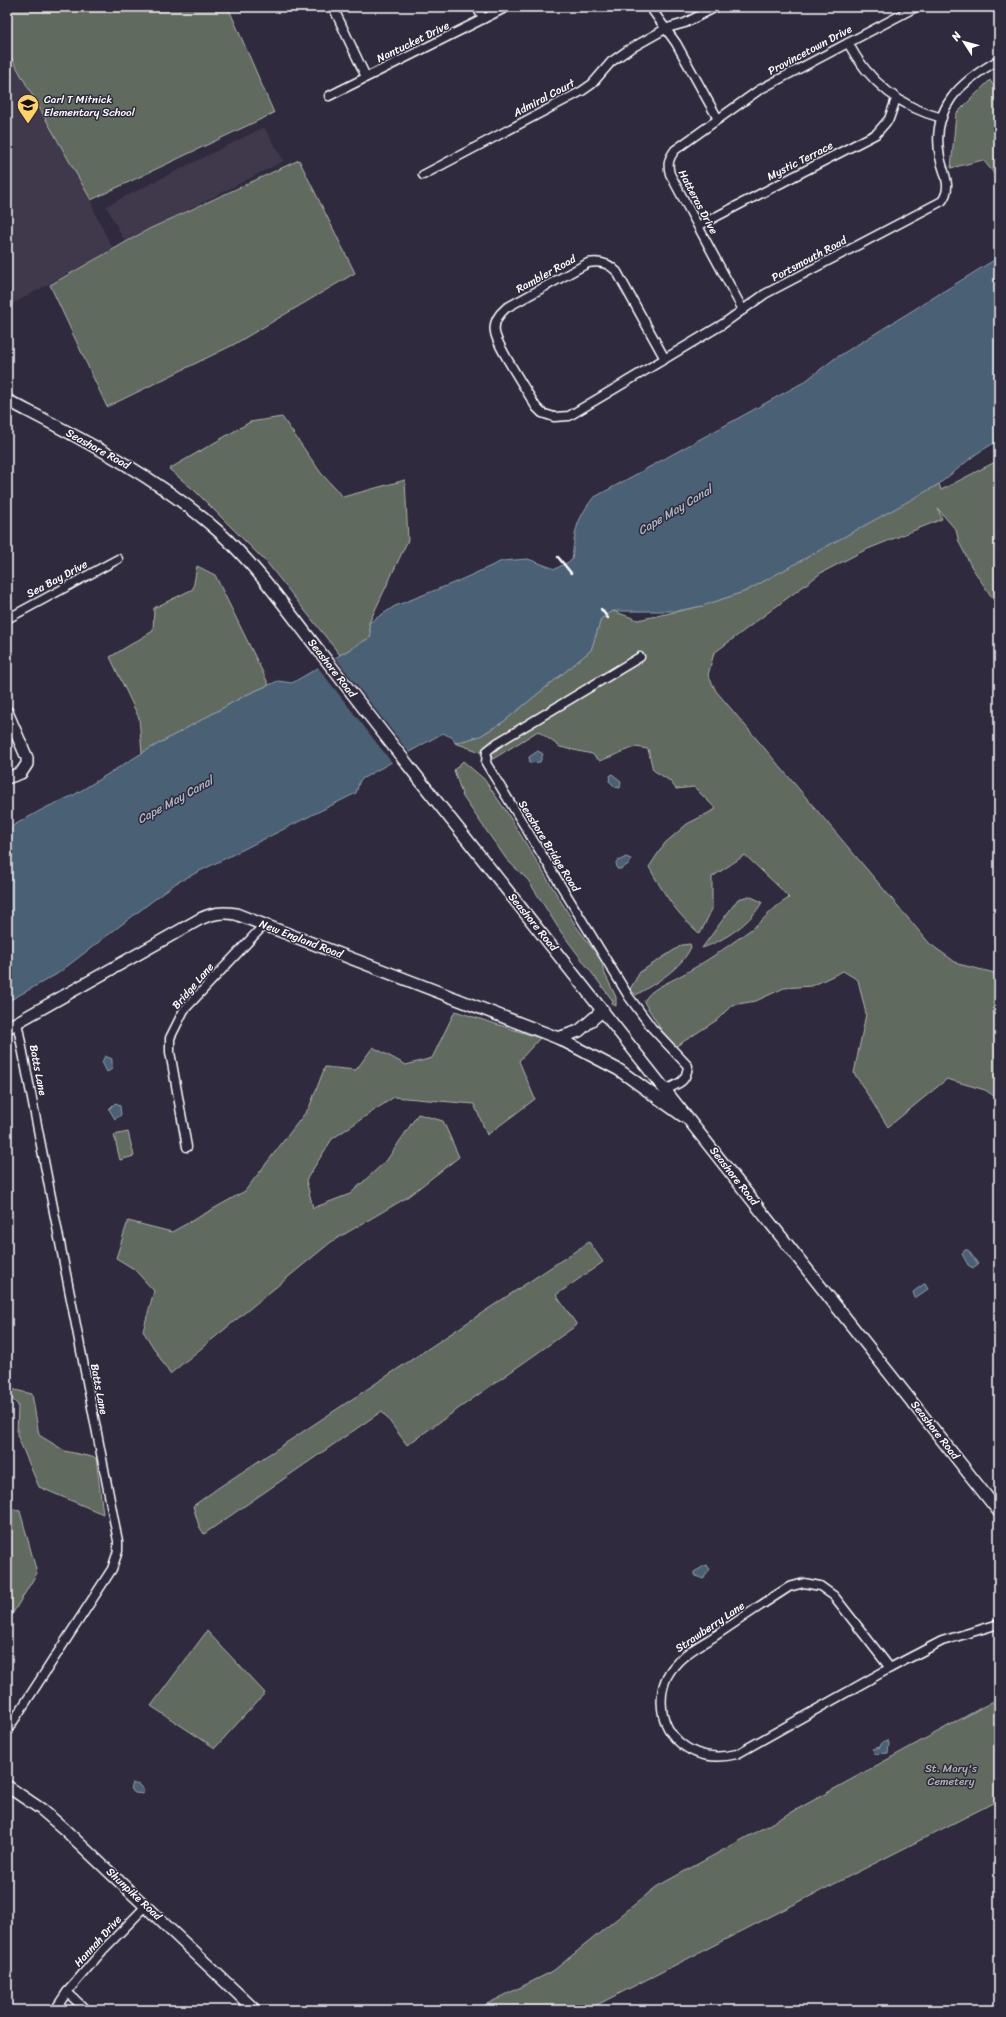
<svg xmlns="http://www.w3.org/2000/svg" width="1006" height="2017" font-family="Sriracha,sans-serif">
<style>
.built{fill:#40374c}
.green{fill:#606a5e;stroke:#b0b4ae}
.water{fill:#496074;stroke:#92a0ac}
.pier{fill:#2f2a3d}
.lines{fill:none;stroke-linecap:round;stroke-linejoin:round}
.street-casing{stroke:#fff;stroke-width:11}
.secondary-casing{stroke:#fff;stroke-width:14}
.street{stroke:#2f2a3d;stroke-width:8}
.secondary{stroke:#2f2a3d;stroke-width:11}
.rail{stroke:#fff;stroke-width:2.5}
.labels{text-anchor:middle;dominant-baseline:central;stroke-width:3;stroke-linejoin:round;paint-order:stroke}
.street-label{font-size:11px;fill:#fff;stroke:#2f2a3d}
.poi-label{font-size:11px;fill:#fff;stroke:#2f2a3d;text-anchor:start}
.park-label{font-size:11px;fill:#b0b4ae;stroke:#2f2a3d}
.water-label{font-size:12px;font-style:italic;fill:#adb7c0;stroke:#2f2a3d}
</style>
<rect width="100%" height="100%" fill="#2f2a3d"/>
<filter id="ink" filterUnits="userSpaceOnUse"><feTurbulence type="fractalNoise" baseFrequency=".025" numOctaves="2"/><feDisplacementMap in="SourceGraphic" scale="8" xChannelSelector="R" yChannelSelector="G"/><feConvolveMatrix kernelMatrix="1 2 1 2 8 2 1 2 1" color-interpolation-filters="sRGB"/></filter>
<g filter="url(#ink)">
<g class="built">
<polygon points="7,50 91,200 95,213 113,249 7,307"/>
<polygon points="264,127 284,161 125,242 106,206"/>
</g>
<g class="green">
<polygon points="7,7 228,7 274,113 91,200 7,50"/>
<polygon points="990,80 999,95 999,201 993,172 983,160 951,168 956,114"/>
<polygon points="299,160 355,273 233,345 107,407 50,285 149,229"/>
<polygon points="282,417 321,473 343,497 405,480 408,540 369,623 371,637 340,655 268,564 195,491 169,469 250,422"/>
<path d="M999,460V608L971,566L959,542L956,530L938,509L942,519L863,551L821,573L714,653L708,675L716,691L930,944L958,964L999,974V1001L993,1002L999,1004V1099L985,1090L947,1079L888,1127L854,1073L866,1014L858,980L843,971L812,986L784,988L756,1001L732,1005L717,1020L675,1047L664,1034L644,1002C649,989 668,983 680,976C706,962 730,945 754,927C767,917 773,907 789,898L779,887L745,855L712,877V909L700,934C676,913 664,894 649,867L665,843L687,824L716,809L694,787L676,789L670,781L653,770L648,749L635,747L600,761L592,754L560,747L538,731L493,759L475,750L455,743L480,736L503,722L571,667L591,650L601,619L613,611L638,620L702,606L746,591L939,484L941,490Z"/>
<polygon points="197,566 215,575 269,685 246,695 142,753 139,718 110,657 153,631 154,608 193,589"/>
<polygon points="463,761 484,779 506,811 576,926 601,960 604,972 616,997 616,1006 612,1004 613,1001 561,932 528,880 507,860 488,833 463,797 454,770"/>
<path d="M749,896L762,902C752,922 724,941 702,948L738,899Z"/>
<path d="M690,944L691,947C681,969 656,983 636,995L630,989L640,972L682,945Z"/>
<polygon points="455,1011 540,1038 519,1061 535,1099 487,1135 474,1104 394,1097 332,1139 306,1180 313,1208 350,1194 387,1160 418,1114 443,1121 459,1157 406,1198 331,1242 170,1374 143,1331 154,1291 134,1269 116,1258 128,1221 172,1232 245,1191 309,1108 325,1067 356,1070 373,1047 406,1065 432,1058"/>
<polygon points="128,1132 134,1156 120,1160 114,1135"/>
<polygon points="589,1242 603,1262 556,1295 577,1325 407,1445 382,1411 204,1534 199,1526 193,1506 218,1488"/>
<polygon points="7,1388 32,1394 39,1435 65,1451 96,1458 103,1514 39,1487 17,1435 18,1405 7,1394"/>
<polygon points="7,1508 20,1511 37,1573 10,1618 7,1617"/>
<polygon points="207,1631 265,1693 215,1748 151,1706"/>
<polygon points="999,1698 999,1800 587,2010 475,2010 553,1971 656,1887"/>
</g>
<g class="water">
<path d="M999,257V440L976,454L939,484L925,492L746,591L702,606L677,611H613L601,619L591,650L571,667L503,722L480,736L455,743L453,738L443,733L360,780L356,793L176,883L57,974L7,1002V829L45,808L74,795L142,753L246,695L278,681L292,683L371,637L369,623L395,606L456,582L502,561L528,559L555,569L572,560C575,531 575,522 593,498L804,382L834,359Z"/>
<polygon points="538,751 543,754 540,762 530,763 529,757"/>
<polygon points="612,774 621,781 620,788 615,787 609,781 610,776"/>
<polygon points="626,857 631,859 630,863 621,869 617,869 616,862"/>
<polygon points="105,1056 112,1059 112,1069 107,1072 102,1062"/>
<polygon points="117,1103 120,1106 121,1115 115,1119 109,1109 114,1104"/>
<polygon points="965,1250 968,1250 978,1264 973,1268 968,1265 962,1254"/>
<polygon points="924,1284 925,1284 928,1289 915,1298 913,1292"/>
<polygon points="706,1565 710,1569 703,1579 694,1575 694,1572"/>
<polygon points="887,1740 889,1743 888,1753 874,1754 873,1749 880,1747 882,1742"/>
<polygon points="132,1783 139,1785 144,1790 143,1794 135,1793 130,1789"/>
</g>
<polygon class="pier" points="334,656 410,754 393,764 317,666"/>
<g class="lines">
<g class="street-casing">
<g id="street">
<polyline points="333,7 366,77"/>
<polyline points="477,7 483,19"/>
<polyline points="650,7 676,43 718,119"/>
<path d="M848,43C869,82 899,107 942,118"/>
<polyline points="329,96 507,7"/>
<polyline points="423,175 582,91 592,84 611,62 628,50 667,28 685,23 716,7"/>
<polyline points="698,226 876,134 889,119 896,99"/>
<path d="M743,310L670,174C667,164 669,158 675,150L759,90L916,7"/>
<path d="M665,359L617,272C609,263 600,261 588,263L506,308C499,314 493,322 495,332C496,345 528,392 536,407L542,413L554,417L569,416L723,324L765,294L942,201C953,186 943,173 940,157C930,108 961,81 999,60"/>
<polyline points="7,619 118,559"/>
<path d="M640,657L497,743L487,751L486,763L629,997L652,1028L688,1066C686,1082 680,1083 667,1089"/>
<polyline points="187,1147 170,1052 170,1038 184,1010 264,925"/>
<path d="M804,1583L820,1586L834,1596L890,1668L737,1754C716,1759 695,1757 678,1741C657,1721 656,1685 676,1664C686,1652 702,1644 715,1636C740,1619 764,1603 789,1587Z"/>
<polyline points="890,1668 942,1641 999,1624"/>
<polyline points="7,1731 112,1569 118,1551 118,1541 17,1022"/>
<polyline points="67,1992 104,1949 146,1906"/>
<polyline points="55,2010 67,1992 86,2010"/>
</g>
</g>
<g class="secondary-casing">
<g id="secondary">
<path d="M7,400C81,439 155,475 218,531C257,566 288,611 320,652C368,714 416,776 465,837C644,1061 822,1286 999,1512"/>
<polyline points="7,712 27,758 27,764 21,773 7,778"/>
<path d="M7,1028L200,919C212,913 222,912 236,914L558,1038L579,1031L603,1010"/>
<polyline points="558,1038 619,1070 683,1116"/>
<polyline points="7,1786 41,1809 63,1828 255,2010"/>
</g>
</g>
<use href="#street" class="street"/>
<use href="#secondary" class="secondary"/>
<g class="rail">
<polyline points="558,557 571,573"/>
<polyline points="601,609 608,618"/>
</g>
</g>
</g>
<defs>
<g id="school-pin" transform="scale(1.15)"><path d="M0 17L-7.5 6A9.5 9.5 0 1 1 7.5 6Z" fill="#ffd166" stroke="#2f2a3d"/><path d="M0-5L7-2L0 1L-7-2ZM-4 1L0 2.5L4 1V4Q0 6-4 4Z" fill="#111"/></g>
</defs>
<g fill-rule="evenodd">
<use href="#school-pin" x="28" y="105"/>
</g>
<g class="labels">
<g class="street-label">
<text transform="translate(413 42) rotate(-26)">Nantucket Drive</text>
<text transform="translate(810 50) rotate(-28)">Provincetown Drive</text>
<text transform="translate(544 98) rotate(-28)">Admiral Court</text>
<text transform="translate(800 161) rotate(-27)">Mystic Terrace</text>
<text transform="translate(698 202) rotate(62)">Hatteras Drive</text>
<text transform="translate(809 259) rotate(-28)">Portsmouth Road</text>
<text transform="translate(546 274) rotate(-29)">Rambler Road</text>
<text transform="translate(98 449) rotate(29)">Seashore Road</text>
<text transform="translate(57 579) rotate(-28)">Sea Bay Drive</text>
<text transform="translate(332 668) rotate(52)">Seashore Road</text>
<text transform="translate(549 846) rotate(58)">Seashore Bridge Road</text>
<text transform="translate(533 922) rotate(51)">Seashore Road</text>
<text transform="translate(301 939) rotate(21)">New England Road</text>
<text transform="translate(193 986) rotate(-49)">Bridge Lane</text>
<text transform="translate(38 1070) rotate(79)">Batts Lane</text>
<text transform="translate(734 1176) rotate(52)">Seashore Road</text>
<text transform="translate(99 1389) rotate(79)">Batts Lane</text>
<text transform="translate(935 1430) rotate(52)">Seashore Road</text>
<text transform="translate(710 1627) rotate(-34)">Strawberry Lane</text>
<text transform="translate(134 1894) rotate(43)">Shunpike Road</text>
<text transform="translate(98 1941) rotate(-48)">Hannah Drive</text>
</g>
<g class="poi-label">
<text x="44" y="99">Carl T Mitnick<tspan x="44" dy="13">Elementary School</tspan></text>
</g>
<g class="park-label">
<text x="951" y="1768">St. Mary's<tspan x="951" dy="13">Cemetery</tspan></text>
</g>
<g class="water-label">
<text transform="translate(675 510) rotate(-31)">Cape May Canal</text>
<text transform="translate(175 800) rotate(-29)">Cape May Canal</text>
</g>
</g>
<rect width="1006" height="2017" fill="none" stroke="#2f2a3d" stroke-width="24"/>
<rect x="12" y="12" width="982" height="1993" fill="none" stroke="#fff" stroke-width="1.5" filter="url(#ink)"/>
<g transform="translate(964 42) rotate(306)" stroke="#2f2a3d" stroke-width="3" paint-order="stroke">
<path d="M0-3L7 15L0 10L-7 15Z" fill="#ffffff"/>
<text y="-6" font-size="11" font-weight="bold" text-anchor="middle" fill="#ffffff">N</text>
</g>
</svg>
